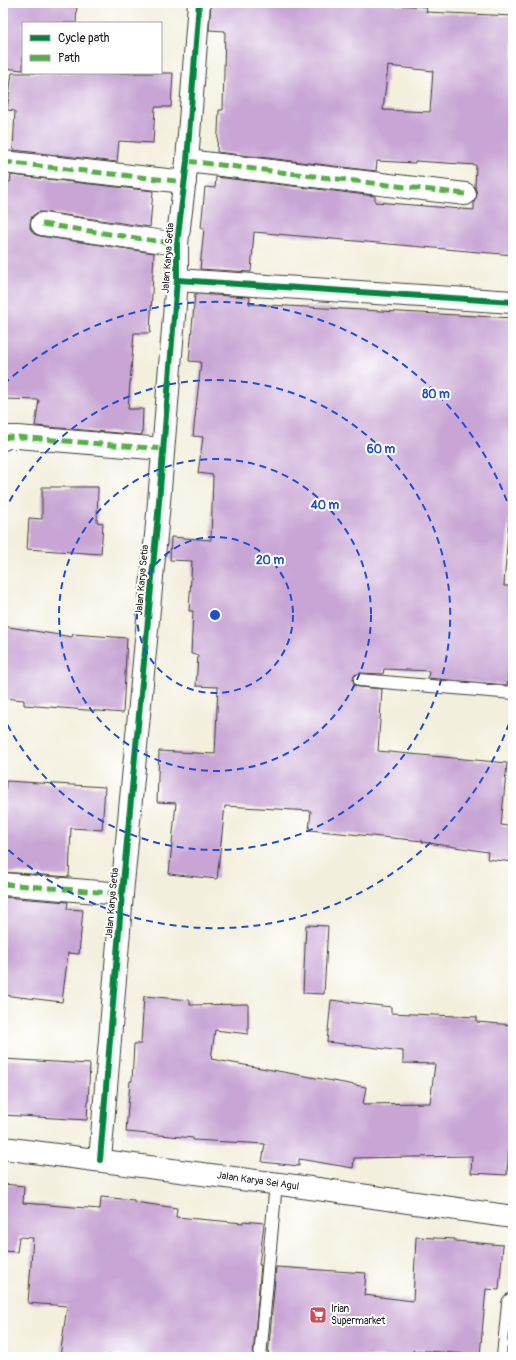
<svg xmlns="http://www.w3.org/2000/svg" width="516" height="1360" font-family="Pangolin,sans-serif">
<style>
.building{fill:#c8a5d4;fill-rule:evenodd}
.lines{fill:none;stroke-linecap:round;stroke-linejoin:round}
.service-casing{stroke:#3c3c39;stroke-width:14}
.minor-casing{stroke:#3c3c39;stroke-width:24}
.secondary-casing{stroke:#3c3c39;stroke-width:24}
.service{stroke:#fff;stroke-width:12}
.minor{stroke:#fff;stroke-width:22}
.secondary{stroke:#fff;stroke-width:22}
.quiet{stroke:#55b145;stroke-width:5;stroke-dasharray:10 5;stroke-linecap:butt}
.cycleway-casing{stroke:#fff;stroke-width:8}
.cycleway{stroke:#00873e;stroke-width:6}
.ring{fill:none;stroke:#1d4ed8;stroke-width:2;stroke-dasharray:7 5}
.labels{text-anchor:middle;dominant-baseline:central;stroke-width:4;stroke-linejoin:round;paint-order:stroke}
.street-label{font-size:10px;fill:#1c1c1c;stroke:#fff}
.poi-label{font-size:10px;fill:#1c1c1c;stroke:#fff;text-anchor:start}
.centre{fill:#1d4ed8;stroke:#fff;stroke-width:2}
.ring-label{font-size:12px;text-anchor:middle;font-weight:bold;fill:#1d4ed8;stroke:#fff;stroke-width:4;stroke-linejoin:round;paint-order:stroke}
</style>
<rect width="100%" height="100%" fill="#fff"/>
<filter id="ink" filterUnits="userSpaceOnUse"><feTurbulence type="fractalNoise" baseFrequency=".025" numOctaves="2"/><feDisplacementMap in="SourceGraphic" scale="8" xChannelSelector="R" yChannelSelector="G"/><feConvolveMatrix kernelMatrix="1 2 1 2 8 2 1 2 1" color-interpolation-filters="sRGB"/></filter>
<filter id="wash" filterUnits="userSpaceOnUse"><feTurbulence type="fractalNoise" baseFrequency=".012" numOctaves="4" result="noise"/><feDisplacementMap in="SourceGraphic" scale="16" xChannelSelector="R" yChannelSelector="G"/><feGaussianBlur stdDeviation="0.9" result="paint"/><feColorMatrix in="noise" values="0 0 0 0 0 0 0 0 0 0 0 0 0 0 0 0 0 1.4 0 .05"/><feComposite in="paint" operator="in"/></filter>
<g filter="url(#wash)">
<rect width="100%" height="100%" fill="#f3efdd"/>
<g id="blocks">
<g class="building">
<polygon points="3,3 77,3 76,23 23,23 23,70 3,68"/>
<path d="M211,3H396V5L427,7L426,12L513,16V255L254,232L251,272L200,269L204,228H201L205,187L215,188L216,177L375,196V202L474,210V202L477,195L475,187L476,165L415,161V163L377,161L376,171L217,152L219,110H223L225,31L209,30ZM388,66L433,71L430,112L383,110Z"/>
<polygon points="12,73 173,73 171,107 155,107 153,143 119,141 117,162 13,150 15,111 7,110"/>
<polygon points="11,175 153,191 150,227 44,212 38,212 32,216 30,223 30,228 34,234 40,236 154,253 150,333 134,333 128,409 143,409 142,435 35,426 39,400 3,399 4,267 3,267 3,182 10,182"/>
<polygon points="195,294 250,297 249,304 513,318 513,504 510,504 504,586 513,586 513,638 507,685 428,678 429,671 384,669 383,674 360,673 354,675 353,680 355,686 359,687 382,689 378,751 507,763 501,825 513,827 513,862 487,859 488,852 422,842 423,841 309,830 311,811 225,806 217,879 169,874 176,803 157,802 159,751 215,754 218,687 196,686 198,655 191,654 193,611 189,611 192,561 170,560 171,537 211,540 213,475 198,473 203,437 193,436 201,362 189,361"/>
<polygon points="42,487 98,487 97,522 103,523 101,554 27,549 29,518 42,519"/>
<polygon points="3,626 72,637 73,634 127,638 123,713 24,705 24,700 3,698"/>
<polygon points="6,781 105,787 102,830 71,828 69,877 3,872 3,832"/>
<polygon points="3,897 68,902 67,909 83,910 79,954 68,953 62,1002 3,995"/>
<polygon points="306,925 328,926 324,994 303,993"/>
<polygon points="144,996 190,1000 190,1005 248,1004 248,1034 215,1030 211,1059 366,1087 363,1104 430,1103 435,1064 403,1063 403,1051 327,1042 331,1000 391,1007 391,1013 477,1017 477,1022 513,1025 513,1103 512,1103 507,1175 471,1173 472,1156 354,1158 353,1168 299,1159 299,1166 262,1162 265,1144 193,1140 193,1138 126,1132 130,1081 132,1081 134,1044 141,1044"/>
<polygon points="3,1059 90,1064 87,1120 3,1115"/>
<polygon points="3,1184 24,1186 23,1203 100,1209 101,1197 134,1200 134,1202 177,1208 176,1217 243,1223 243,1221 264,1223 259,1265 261,1265 253,1357 135,1357 108,1355 108,1357 60,1357 67,1306 28,1303 33,1238 19,1237 17,1252 3,1251"/>
<polygon points="416,1237 455,1239 455,1241 503,1245 499,1290 486,1289 480,1355 413,1350 412,1357 268,1357 276,1267 366,1273 364,1295 413,1301"/>
</g>
</g>
</g>
<g filter="url(#ink)">
<use href="#blocks" fill-opacity="0" stroke="#3c3c39" stroke-width="1"/>
<g class="lines">
<g class="service-casing">
<g id="service">
<polyline points="360,680 513,693"/>
<polyline points="260,1357 276,1183"/>
</g>
</g>
<g class="minor-casing">
<g id="minor">
<polyline points="187,161 465,194"/>
<polyline points="3,162 185,182"/>
<polyline points="42,224 177,244"/>
<polyline points="177,280 513,302"/>
<polyline points="3,439 8,437 17,437 163,449"/>
<polyline points="3,884 122,894"/>
<polyline points="100,1160 122,894 158,514 177,280 177,244 187,161 199,3"/>
<polyline points="508,1357 513,1304"/>
</g>
</g>
<g class="secondary-casing">
<polyline id="secondary" points="3,1148 318,1189 513,1217"/>
</g>
<use href="#service" class="service"/>
<use href="#minor" class="minor"/>
<use href="#secondary" class="secondary"/>
<g class="quiet">
<polyline points="187,161 465,194"/>
<polyline points="3,162 185,182"/>
<polyline points="42,224 177,244"/>
<polyline points="3,439 8,437 17,437 163,449"/>
<polyline points="3,884 122,894"/>
<polyline points="508,1357 513,1304"/>
</g>
<g class="cycleway-casing">
<g id="cycleway">
<polyline points="177,280 513,302"/>
<polyline points="100,1160 122,894 158,514 177,280 177,244 187,161 199,3"/>
</g>
</g>
<use href="#cycleway" class="cycleway"/>
</g>
</g>
<g class="ring">
<circle cx="215" cy="615" r="78"/>
<circle cx="215" cy="615" r="156"/>
<path d="M4 512A235 235 0 1 1 4 718"/>
<path d="M513 712A313 313 0 0 1 4 846M4 384A313 313 0 0 1 513 518"/>
</g>
<defs>
<g id="supermarket-square" transform="scale(0.9)"><rect x="-9" y="-9" width="18" height="18" rx="4" fill="#d1495b" stroke="#fff"/><path d="M-6-5.5h2.5l.6 2H6L4.5 2H-2.5L-4.4-4H-6ZM-1.5 3.2a1.3 1.3 0 1 0 .1 0ZM3 3.2a1.3 1.3 0 1 0 .1 0Z" fill="#fff"/></g>
</defs>
<g fill-rule="evenodd">
<use href="#supermarket-square" x="318" y="1315"/>
</g>
<g class="labels">
<g class="street-label">
<text transform="translate(168 258) rotate(-86)">Jalan Karya Setia</text>
<text transform="translate(142 580) rotate(-85)">Jalan Karya Setia</text>
<text transform="translate(112 903) rotate(-85)">Jalan Karya Setia</text>
<text transform="translate(258 1181) rotate(8)">Jalan Karya Sei Agul</text>
</g>
<g class="poi-label">
<text x="331" y="1309">Irian<tspan x="331" dy="12">Supermarket</tspan></text>
</g>
</g>
<circle cx="215" cy="615" r="6" class="centre"/>
<g class="ring-label">
<text x="436" y="398">80 m</text>
<text x="381" y="453">60 m</text>
<text x="325" y="509">40 m</text>
<text x="270" y="564">20 m</text>
</g>
<rect width="516" height="1360" fill="none" stroke="#fff" stroke-width="16"/>
<rect x="22" y="22" width="140" height="52" fill="#ffffff" stroke="#a4a4a4"/>
<rect x="30" y="35" width="20" height="6" fill="#00873e" stroke="#a4a4a4"/>
<text x="58" y="42" font-size="12" fill="#1c1c1c">Cycle path</text>
<rect x="30" y="55" width="20" height="6" fill="#55b145" stroke="#a4a4a4"/>
<text x="58" y="62" font-size="12" fill="#1c1c1c">Path</text>
</svg>
